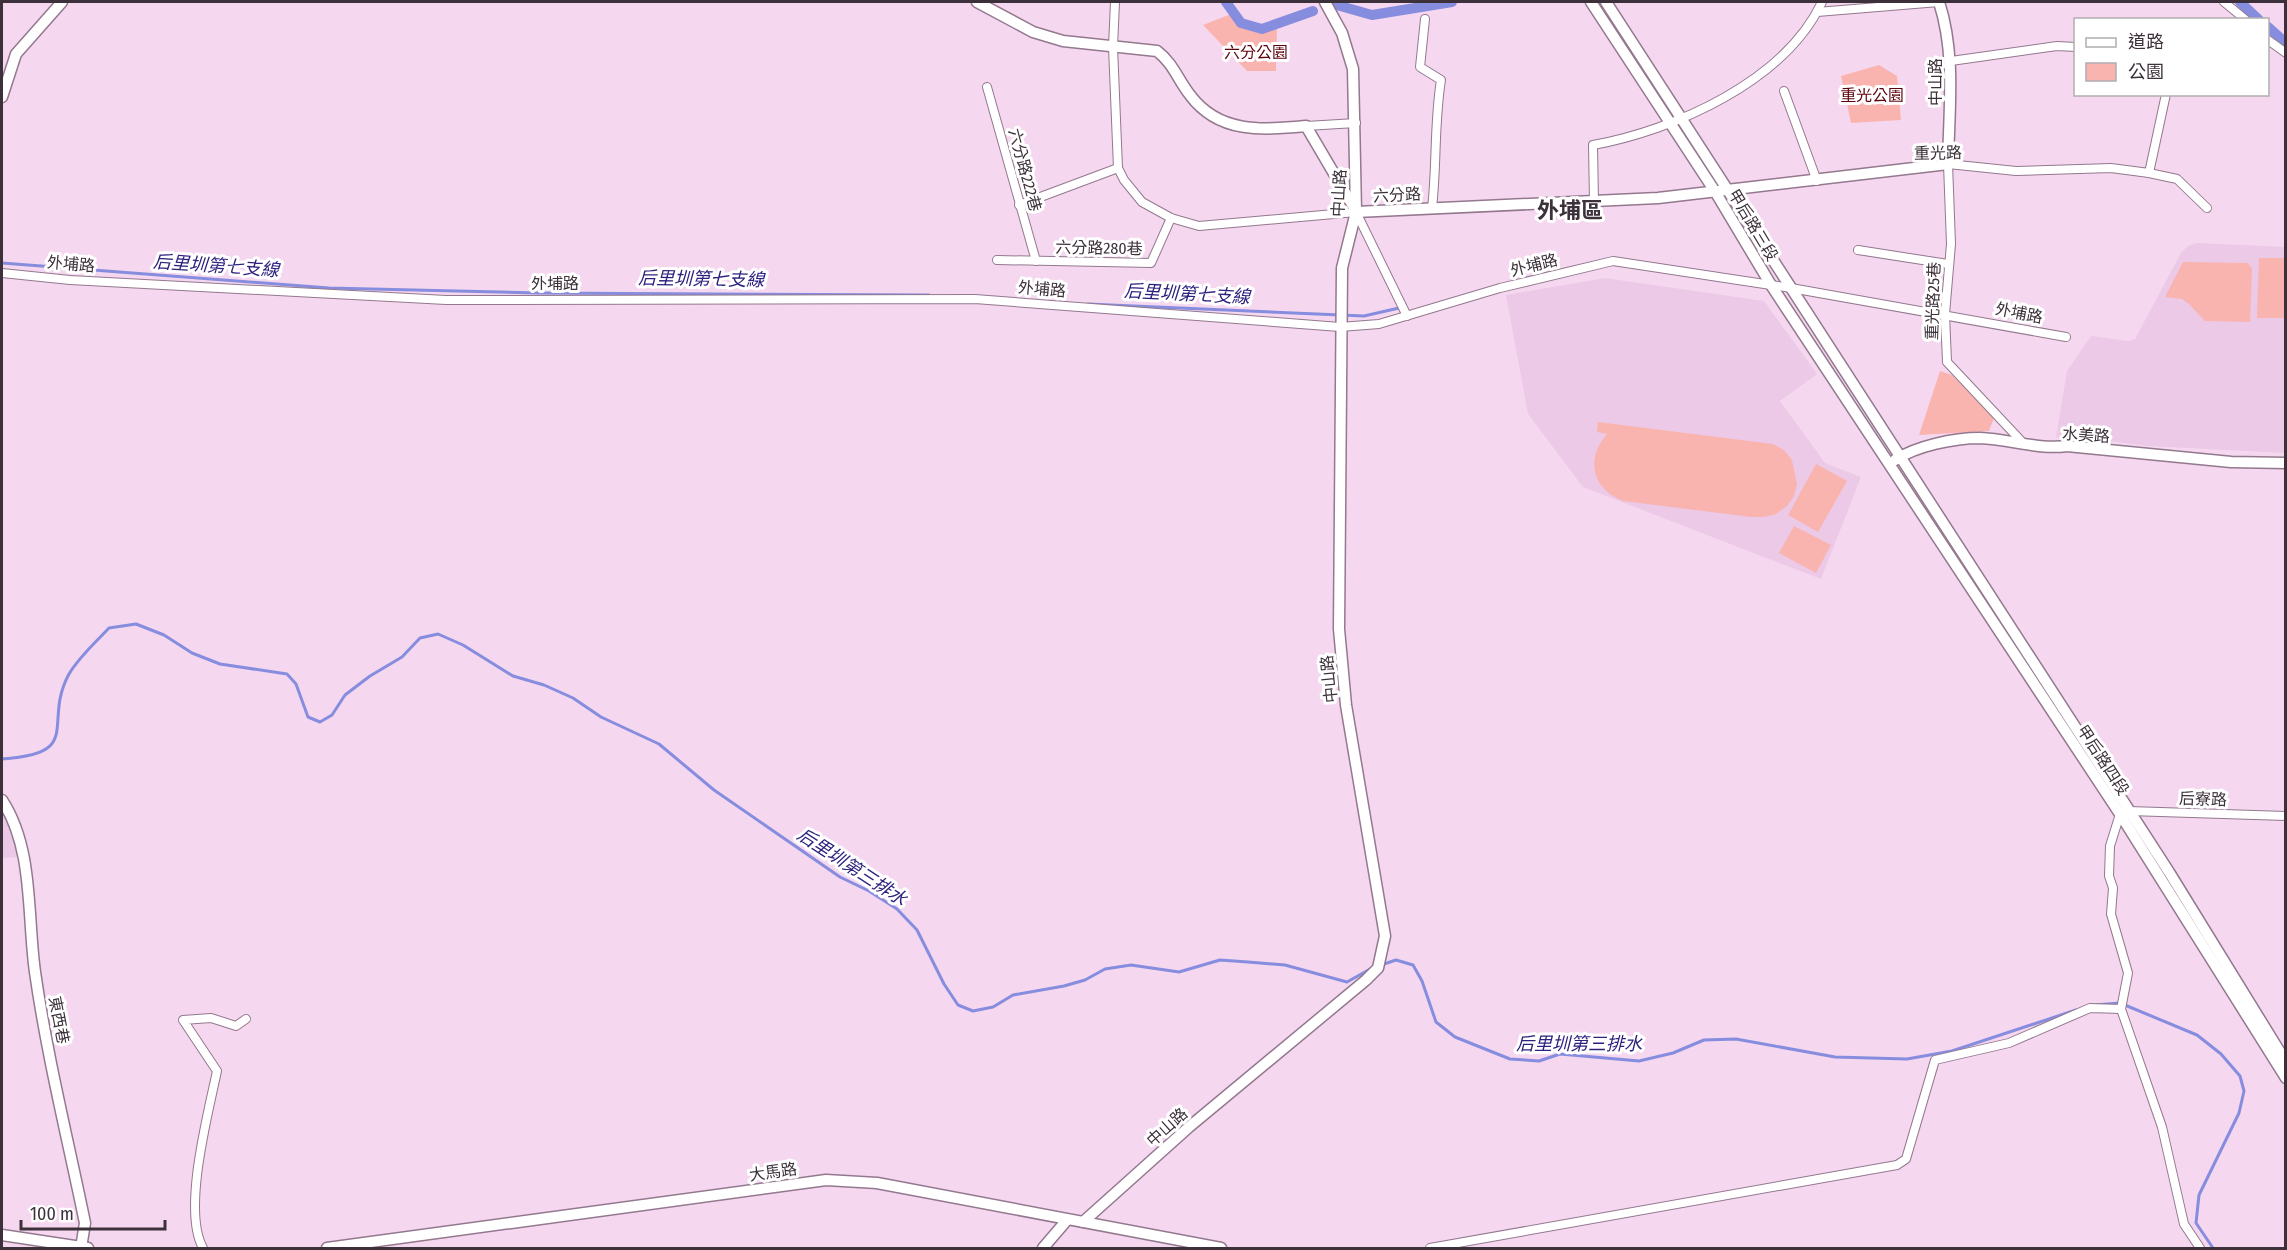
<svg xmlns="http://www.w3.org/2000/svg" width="2287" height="1250" font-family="'Fira Sans Condensed','Noto Sans TC',sans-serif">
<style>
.built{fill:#ecc9e6}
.green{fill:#fab4af}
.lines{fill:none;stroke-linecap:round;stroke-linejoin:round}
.stream{stroke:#878dde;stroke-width:3}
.canal{stroke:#878dde;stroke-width:10}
.minor-casing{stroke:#93788e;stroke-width:10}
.tertiary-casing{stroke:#93788e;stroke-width:13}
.minor{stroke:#fff;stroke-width:8}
.tertiary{stroke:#fff;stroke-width:10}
.labels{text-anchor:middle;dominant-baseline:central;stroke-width:6;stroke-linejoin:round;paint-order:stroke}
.park-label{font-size:16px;fill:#5b010b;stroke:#fff}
.street-label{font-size:16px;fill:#3c313a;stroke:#fff}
.water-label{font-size:18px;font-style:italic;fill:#2c217f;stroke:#fff}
.district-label{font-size:22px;font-weight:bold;fill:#3c313a;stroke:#fff}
</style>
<rect width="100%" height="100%" fill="#f5d8f0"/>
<g class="built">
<polygon points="2197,243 2285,247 2285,453 2147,446 2070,436 2056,438 2067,371 2091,336 2128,341 2135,339 2181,253 2188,246"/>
<polygon points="1605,278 1764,301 1817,374 1780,401 1825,463 1861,477 1821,579 1583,487 1528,414 1506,295"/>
<polygon points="2,809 14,841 18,857 2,858"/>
</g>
<g class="green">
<path d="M1231,14C1246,35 1253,33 1277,29L1276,71H1247L1203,25Z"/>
<polygon points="1879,65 1897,76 1901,120 1851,123 1841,76"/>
<polygon points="2259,258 2285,258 2285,318 2257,318"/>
<polygon points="2183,262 2248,263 2252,269 2250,322 2205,321 2189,304 2182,299 2165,297"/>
<polygon points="1940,371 1952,375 1994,418 1989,431 1919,435"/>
<path d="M1598,422L1773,444L1784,450L1792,460L1797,484L1794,496L1787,506L1776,514L1764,517H1751L1623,501C1592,489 1585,459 1607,434L1597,432Z"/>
<polygon points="1816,464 1847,481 1818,532 1788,515"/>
<polygon points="1794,526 1831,545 1816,573 1779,553"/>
</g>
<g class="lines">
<g class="stream">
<polyline points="2,263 329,288 537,293 929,295"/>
<polyline points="1088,304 1364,316 1399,308"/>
<path d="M2,759C85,754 42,723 69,674C79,657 96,642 109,628L136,624L164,635L192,653L220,664L287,674L296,684L308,717L320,722L332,715L345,695L370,676L402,657L420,638L438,634L463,645L513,676L544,685L573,698L601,717L659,744L714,790L769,828L840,877L869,891L897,909L917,930L944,984L958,1005L973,1011L993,1007L1013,995L1064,986L1085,980L1105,969L1131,965L1179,972L1220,960L1248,962L1285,965L1347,982L1372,968"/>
<polyline points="1381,965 1396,960 1413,965 1422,981 1436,1022 1455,1037 1510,1059 1539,1061 1560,1054 1639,1061 1673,1053 1704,1040 1736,1039 1835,1057 1907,1059 1952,1051 2076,1010"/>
<polyline points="2094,1005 2120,1003 2197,1035 2221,1054 2240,1076 2244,1091 2239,1113 2199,1195 2196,1223 2213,1248"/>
</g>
<g class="canal">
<polyline points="1226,2 1241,23 1262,29 1313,11"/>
<polyline points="2240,2 2259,20"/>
<polyline points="1333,4 1372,15 1452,2"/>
<polyline points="2268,27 2286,43"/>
</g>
<g class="minor-casing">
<g id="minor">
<polyline points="1115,2 1113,47 1118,168 1124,180 1142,202 1171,218 1199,226 1356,212 1407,316"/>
<polyline points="2224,2 2246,20"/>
<polyline points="1817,12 1939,2"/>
<path d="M1425,19L1420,67L1441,80C1434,123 1437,165 1432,208"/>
<polyline points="2268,40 2286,53"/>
<polyline points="1951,61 2057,46 2076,47"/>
<polyline points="987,87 1036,261"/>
<polyline points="1784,91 1817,181"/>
<polyline points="1306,126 1356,123"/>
<polyline points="2149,173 2166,94"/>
<path d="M1594,202L1593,145C1675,130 1785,81 1822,2"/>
<polyline points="1019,205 1118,168"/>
<polyline points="1858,250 1948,264"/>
<polyline points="997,260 1151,263 1171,218"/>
<polyline points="2,273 70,280 446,300 975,299 1340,327 1379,324 1500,288 1613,261 1791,288 2066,337"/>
<polyline points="2024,444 1947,362 1945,314 1951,244 1948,164 2016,171 2111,168 2149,173 2177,179 2207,208"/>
<path d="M203,1248C182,1211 208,1114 217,1071L183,1020L211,1018L236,1026L246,1019"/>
<polyline points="1430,1248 1897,1165 1906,1159 1935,1060 2009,1043 2090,1008 2121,1009"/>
<polyline points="2200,1248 2184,1224 2162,1127 2121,1009 2128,973 2111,914 2113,888 2109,876 2110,846 2120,814 2129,811 2286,816"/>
</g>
</g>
<g class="tertiary-casing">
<g id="tertiary">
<path d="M977,2L1033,32L1063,41L1157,51C1173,63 1178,80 1190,95C1219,134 1262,130 1306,126L1356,211"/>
<polyline points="1591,2 1716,193 1771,285 2120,814 2286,1078"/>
<polyline points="1606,2 2169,872 2286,1062"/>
<polyline points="2,97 16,54 62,2"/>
<path d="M1356,212L1658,198L1948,164C1949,110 1956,54 1939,2"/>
<path d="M1895,460C1916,446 1954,438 1980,438C2009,439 2038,450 2067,446L2231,462L2286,463"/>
<path d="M2,800C34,849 27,915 35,972C47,1056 68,1140 85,1223L81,1248"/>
<polyline points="1083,1222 1189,1127 1366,980 1378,968 1385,936 1346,705 1339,629 1342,268 1356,212 1353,69 1342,33 1325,2"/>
<polyline points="2,1235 88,1248"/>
<polyline points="327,1248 826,1180 877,1183 1221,1248"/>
<polyline points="1043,1248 1067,1220"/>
</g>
</g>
<use href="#minor" class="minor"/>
<use href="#tertiary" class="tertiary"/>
</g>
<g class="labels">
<g class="park-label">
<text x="1256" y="52">六分公園</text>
<text x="1872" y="95">重光公園</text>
</g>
<g class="street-label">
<text transform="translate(1935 82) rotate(-90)">中山路</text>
<text transform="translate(1938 153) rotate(-1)">重光路</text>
<text transform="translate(1025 170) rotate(75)">六分路222巷</text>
<text transform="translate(1339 193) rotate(-87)">中山路</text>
<text transform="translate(1397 195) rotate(-3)">六分路</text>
<text transform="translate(1753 225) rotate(59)">甲后路三段</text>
<text transform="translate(1099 248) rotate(1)">六分路280巷</text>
<text transform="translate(71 264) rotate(5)">外埔路</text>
<text transform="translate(1534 265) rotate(-14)">外埔路</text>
<text x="555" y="283">外埔路</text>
<text transform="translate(1042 289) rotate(5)">外埔路</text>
<text transform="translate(1933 301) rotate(-88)">重光路25巷</text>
<text transform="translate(2019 313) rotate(11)">外埔路</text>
<text transform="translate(2086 435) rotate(4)">水美路</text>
<text transform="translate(1329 679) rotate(-96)">中山路</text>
<text transform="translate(2103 760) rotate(57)">甲后路四段</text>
<text transform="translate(2203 799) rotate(2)">后寮路</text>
<text transform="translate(59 1020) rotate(79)">東西巷</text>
<text transform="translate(1167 1127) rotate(-42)">中山路</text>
<text transform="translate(773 1172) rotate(-8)">大馬路</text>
</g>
<g class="water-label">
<text transform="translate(216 266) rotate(4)">后里圳第七支線</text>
<text transform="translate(701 279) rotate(1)">后里圳第七支線</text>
<text transform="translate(1187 294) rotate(3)">后里圳第七支線</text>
<text transform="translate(852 867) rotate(33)">后里圳第三排水</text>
<text x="1579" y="1044">后里圳第三排水</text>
</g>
<g class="district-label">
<text x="1570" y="210">外埔區</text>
</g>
</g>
<rect width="2287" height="1250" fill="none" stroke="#3c313a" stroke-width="6"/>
<rect x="2074" y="18" width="195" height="78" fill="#ffffff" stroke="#b1adb0" stroke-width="1.5"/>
<rect x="2086" y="38" width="30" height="9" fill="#ffffff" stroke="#b1adb0" stroke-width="1.5"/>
<text x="2128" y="48" font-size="18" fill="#3c313a">道路</text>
<rect x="2086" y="63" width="30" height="18" fill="#fab4af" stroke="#b1adb0" stroke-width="1.5"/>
<text x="2128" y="78" font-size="18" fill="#3c313a">公園</text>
<path d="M21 1220v9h144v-9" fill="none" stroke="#3c313a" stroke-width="3"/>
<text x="30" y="1220" font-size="18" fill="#3c313a" stroke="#ffffff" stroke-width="4.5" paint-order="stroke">100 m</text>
</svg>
